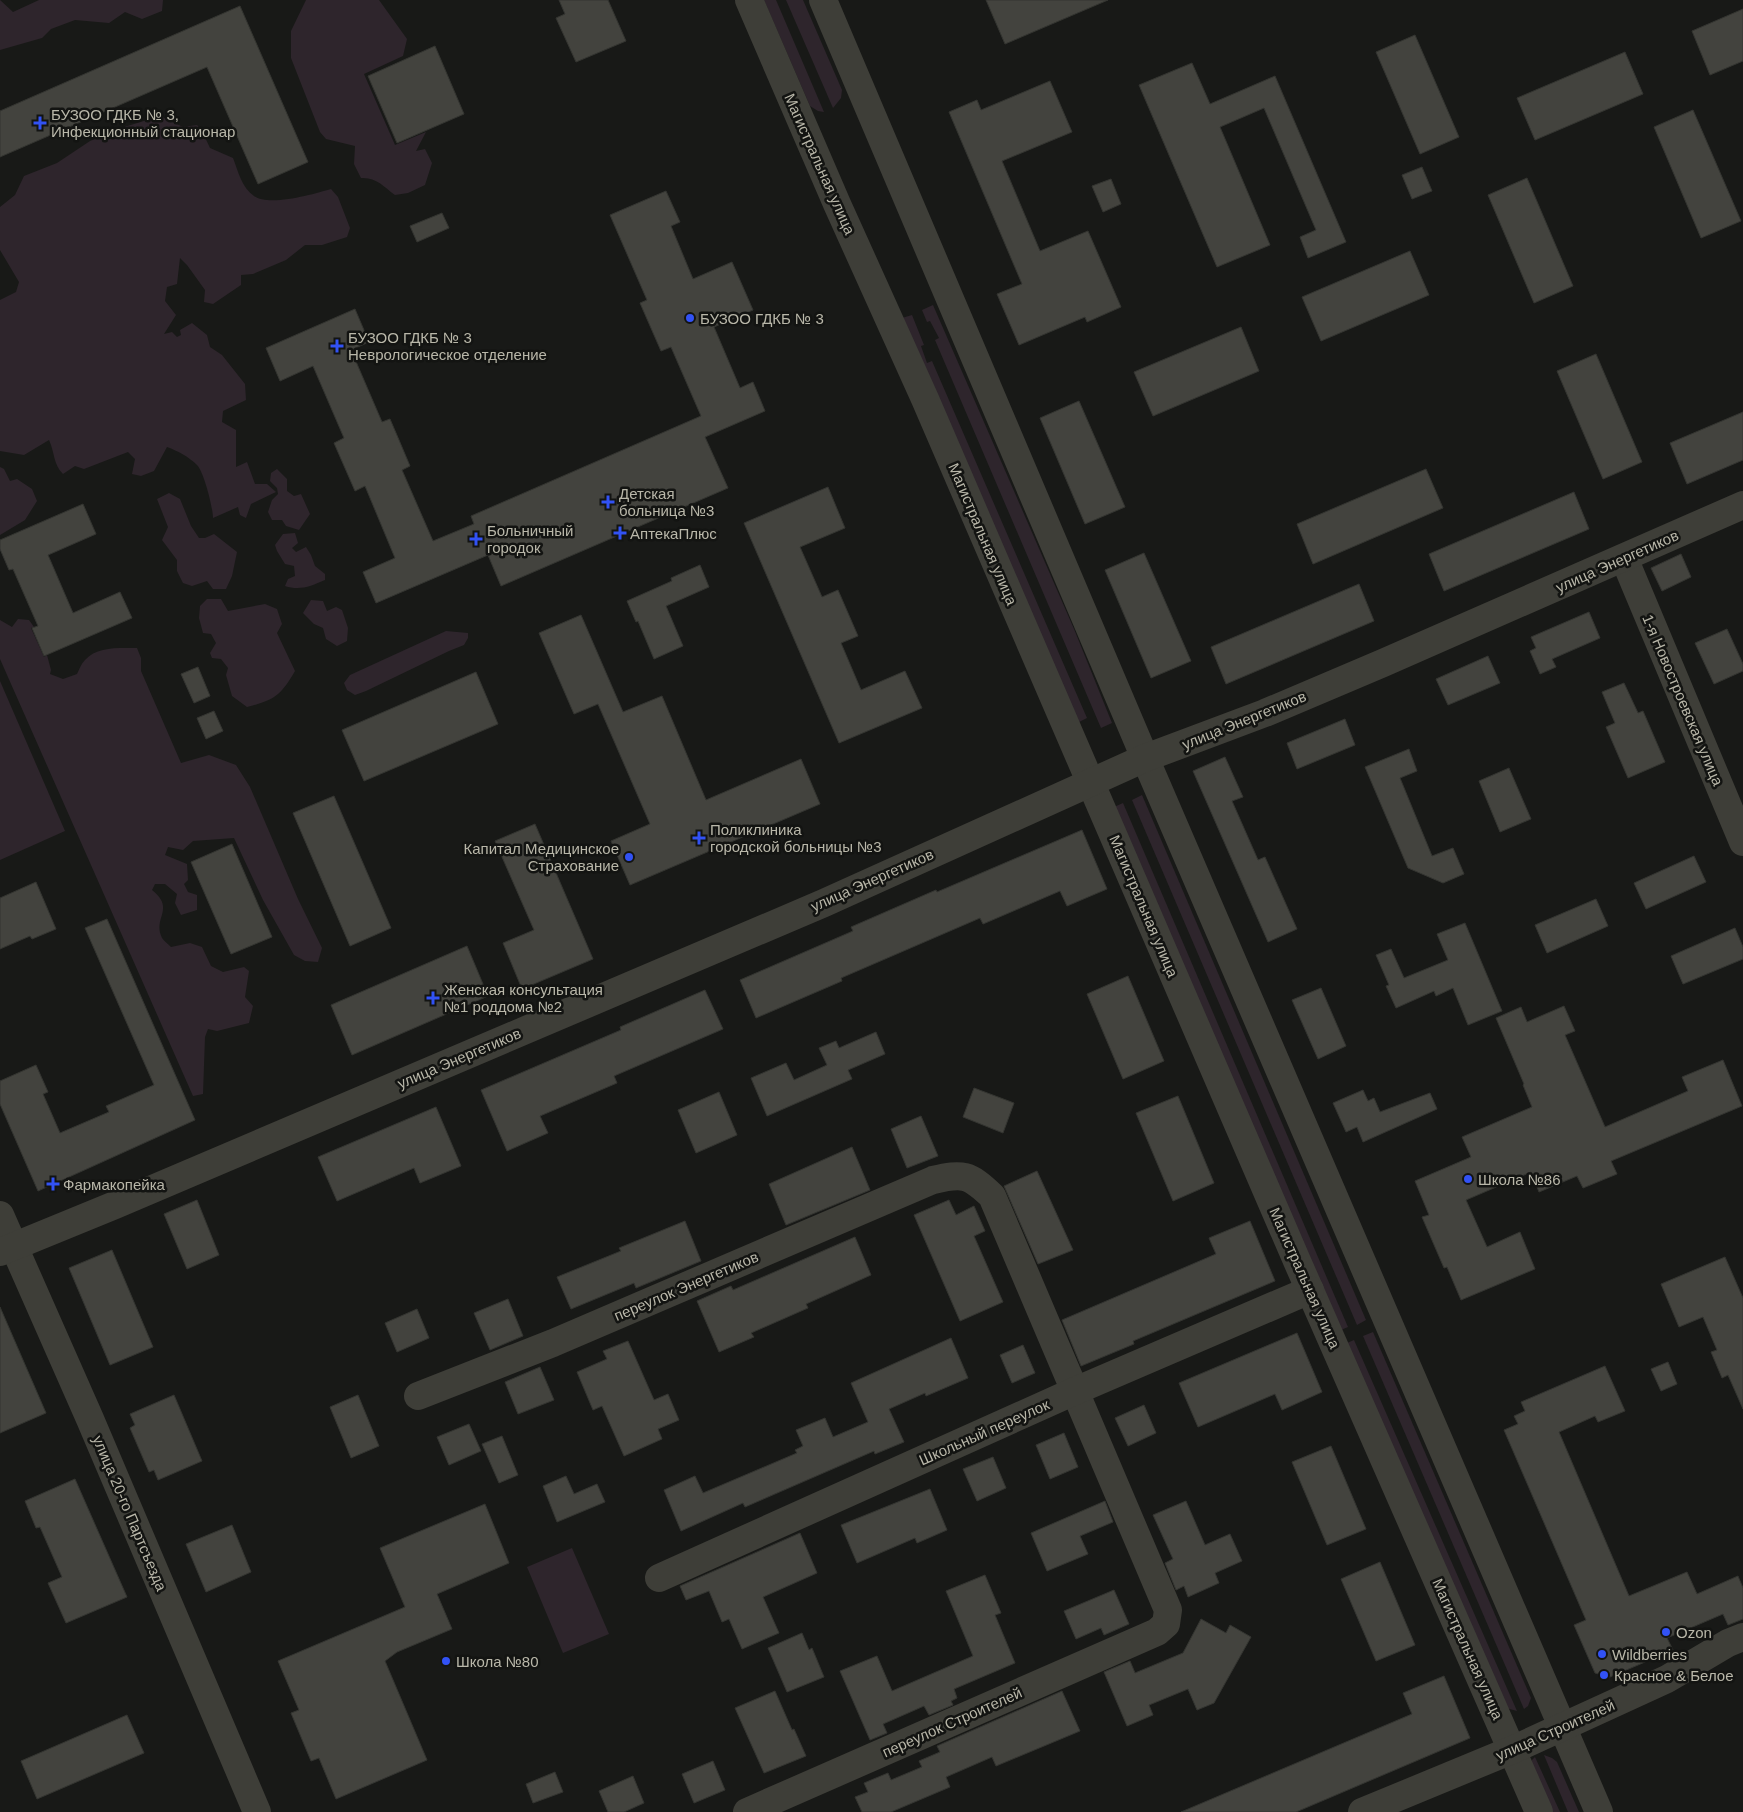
<svg xmlns="http://www.w3.org/2000/svg" width="1743" height="1812" font-family="Arial,sans-serif">
<style>
.green{fill:#2e252c}
.building{fill:#43433e;stroke:#343531}
.lines{fill:none;stroke-linecap:round;stroke-linejoin:round}
.minor{stroke:#3e3e38;stroke-width:28}
.poi-dot{fill:#3252f5;stroke:#131412;stroke-width:2}
.labels{text-anchor:middle;dominant-baseline:central;stroke-width:5;stroke-linejoin:round;paint-order:stroke}
.poi-label{font-size:15px;fill:#b9b7a9;stroke:#131412;text-anchor:start}
.street-label{font-size:15px;fill:#b9b7a9;stroke:#131412}
</style>
<rect width="100%" height="100%" fill="#181917"/>
<g class="green">
<polygon points="0,0 13,12 39,0 163,0 162,11 142,19 125,12 109,23 75,20 51,29 42,38 0,50"/>
<path d="M306,0H379L407,39L403,56L364,74L395,145L426,132L416,151L425,149L432,163L425,185L408,193L395,195C383,186 376,177 361,178L354,164L355,146L326,139L320,132L291,58V31Z"/>
<polygon points="764,0 776,0 824,112 818,111 810,106"/>
<polygon points="786,0 803,0 842,90 841,98 833,108"/>
<path d="M160,116L183,127L197,125L202,131L210,148L233,158C238,171 242,188 254,196C269,207 314,194 331,189L338,197L350,228L347,237L322,245H305L286,260L253,274L241,275V285L213,304L204,302L205,290L187,265L180,258L177,284L167,287L165,301L176,315L164,334L172,332L177,337L181,335L180,330L192,323L207,335L210,347L222,355L245,384L246,400L223,411L222,422L236,430V467L247,462L255,484H267L276,492L251,504L246,518L240,515L238,507L213,518C213,508 204,472 197,465C189,457 178,451 167,447L154,471L141,476L132,474L135,459L128,452L84,469L75,466L63,474C53,464 55,453 49,440L24,455L0,451V300L16,292L19,282L0,250V207L15,195L24,176L57,163L90,141L121,128Z"/>
<polygon points="933,305 1074,629 1112,723 1101,728 935,340 939,338 930,321 927,322 922,310"/>
<polygon points="912,315 924,345 921,346 927,363 932,361 1087,718 1077,723 902,318"/>
<polygon points="0,467 4,469 10,481 17,479 32,489 37,501 25,520 0,535"/>
<polygon points="277,469 287,479 287,491 294,496 301,494 310,514 299,530 286,526 282,520 272,520 268,512 272,500 278,494 277,488 270,481 271,473"/>
<polygon points="169,493 180,499 191,526 199,538 205,538 214,534 237,552 232,576 226,589 213,589 207,581 192,586 183,583 177,571 177,560 162,540 168,527 157,499"/>
<path d="M295,533L298,543L292,548L296,552L306,547L311,555L315,566L325,574V580C311,586 300,591 285,586L288,579L295,576L294,566L285,564L277,551L275,545L283,534Z"/>
<path d="M207,599H221L228,611L265,604L277,609L282,624L277,633L295,671C281,695 275,700 247,707L232,696L226,675L228,668L221,659L212,658L210,653L216,643L211,634L203,633L199,618L200,606Z"/>
<polygon points="311,600 323,601 327,611 336,607 342,610 348,628 347,641 337,646 326,639 323,628 314,624 303,613"/>
<path d="M18,619L29,620L34,627L31,628L44,657L47,655L51,670L50,674L63,679L77,674C79,670 81,664 85,660C97,646 120,648 137,648L141,658V671L181,763L209,755L236,765L250,787L298,899L322,948L318,962L305,961L294,955L263,900L234,838L193,841L183,850L168,847L165,855L187,864L188,880L184,884L188,892L197,895V910L181,915L175,903L177,894L165,884H155L152,890C176,909 152,918 162,938C164,941 168,944 171,947L190,943L202,947L211,966L223,972L244,967L249,971L245,997L253,1006L249,1023L217,1031L208,1029L205,1037L203,1094L193,1096L0,659V620L12,627Z"/>
<polygon points="446,631 468,633 468,638 464,645 449,651 366,691 355,695 347,690 344,683 350,675"/>
<polygon points="0,681 65,831 0,860"/>
<polygon points="1142,795 1366,1320 1357,1325 1132,800"/>
<polygon points="1123,803 1348,1327 1341,1330 1114,807"/>
<polygon points="1373,1332 1531,1698 1528,1706 1524,1709 1363,1336"/>
<polygon points="1354,1340 1517,1711 1506,1708 1347,1343"/>
<polygon points="572,1548 609,1634 563,1653 527,1567"/>
<polygon points="1544,1755 1552,1758 1557,1762 1579,1812 1568,1812"/>
<polygon points="1535,1757 1560,1812 1552,1812 1532,1764 1532,1760"/>
</g>
<g class="building">
<polygon points="559,0 608,0 626,41 576,62 556,18 565,14"/>
<polygon points="986,0 1108,0 1005,44"/>
<polygon points="240,6 308,162 258,184 207,67 0,157 0,111"/>
<polygon points="1743,9 1743,61 1710,75 1692,31"/>
<polygon points="1415,35 1459,137 1420,154 1376,52"/>
<polygon points="435,46 464,114 397,143 368,76"/>
<polygon points="1625,52 1643,94 1535,140 1517,98"/>
<polygon points="1192,63 1210,104 1275,76 1346,242 1308,258 1300,237 1316,230 1264,108 1220,127 1270,245 1217,267 1139,85"/>
<polygon points="1050,81 1072,132 1002,161 1040,251 1088,231 1121,307 1087,322 1085,317 1019,345 997,294 1022,284 949,112 977,100 981,110"/>
<polygon points="1693,110 1741,221 1701,238 1654,127"/>
<polygon points="1422,167 1432,191 1412,199 1402,175"/>
<polygon points="1527,178 1573,286 1534,303 1488,195"/>
<polygon points="1111,179 1121,204 1103,212 1092,186"/>
<polygon points="666,191 680,222 671,226 693,279 732,262 753,310 714,327 740,388 753,382 765,411 705,437 728,488 501,586 488,555 376,603 363,572 395,558 365,486 355,491 334,443 344,438 313,366 280,381 266,348 355,309 369,342 351,350 382,422 390,419 399,440 410,466 402,470 433,541 474,524 471,516 701,416 671,347 661,351 640,303 647,300 610,215"/>
<polygon points="442,213 449,228 417,242 410,226"/>
<polygon points="1410,251 1429,295 1321,341 1302,297"/>
<polygon points="1241,327 1259,371 1153,416 1134,372"/>
<polygon points="1596,354 1642,462 1603,479 1557,371"/>
<polygon points="1079,401 1125,507 1085,524 1040,418"/>
<polygon points="1743,412 1743,460 1687,484 1670,443"/>
<polygon points="1426,469 1443,508 1313,564 1297,524"/>
<polygon points="828,487 845,528 800,547 822,597 838,590 858,636 841,643 861,690 905,671 922,708 839,743 744,523"/>
<polygon points="1574,492 1589,529 1444,591 1429,554"/>
<polygon points="83,504 96,534 48,555 73,613 120,592 132,618 44,656 32,628 38,626 13,569 9,570 0,549 0,540"/>
<polygon points="1144,553 1191,661 1151,678 1105,570"/>
<polygon points="1681,554 1691,577 1662,591 1651,568"/>
<polygon points="700,565 709,587 666,606 683,646 654,659 638,621 636,622 627,601 672,581 671,578"/>
<polygon points="1359,584 1374,621 1226,684 1211,647"/>
<polygon points="1589,612 1600,638 1552,659 1556,667 1540,674 1530,651 1536,648 1531,637"/>
<polygon points="581,615 623,712 662,696 706,800 801,759 820,804 630,885 611,841 650,824 598,704 574,714 539,633"/>
<polygon points="1727,629 1743,664 1743,671 1714,684 1695,643"/>
<polygon points="1488,656 1500,683 1448,705 1436,679"/>
<polygon points="198,667 210,696 194,703 181,674"/>
<polygon points="476,672 498,724 364,781 342,730"/>
<polygon points="1624,683 1638,713 1643,711 1665,762 1628,778 1606,727 1615,723 1602,692"/>
<polygon points="214,711 223,731 206,739 197,718"/>
<polygon points="1345,719 1355,745 1297,769 1287,743"/>
<polygon points="1409,749 1417,771 1400,778 1432,856 1453,848 1464,874 1443,883 1408,868 1365,767"/>
<polygon points="1225,757 1243,797 1232,801 1258,860 1265,857 1297,929 1268,942 1193,771"/>
<polygon points="1509,768 1531,819 1500,832 1479,781"/>
<polygon points="334,796 391,928 350,946 293,813"/>
<polygon points="535,824 593,959 522,989 503,943 534,930 495,841"/>
<polygon points="1082,830 1107,889 1067,906 1060,891 983,924 980,918 841,978 842,981 756,1018 740,980 853,931 851,927 936,890 937,892"/>
<polygon points="232,844 272,937 231,954 191,862"/>
<polygon points="1694,856 1706,882 1646,909 1634,883"/>
<polygon points="36,882 56,929 32,939 30,936 0,949 0,898"/>
<polygon points="1596,899 1608,926 1547,953 1535,925"/>
<polygon points="107,919 195,1120 38,1191 0,1104 0,1081 36,1065 48,1092 43,1094 60,1133 109,1112 106,1106 154,1085 85,928"/>
<polygon points="1465,923 1502,1011 1468,1025 1453,988 1436,996 1434,991 1396,1008 1386,986 1389,985 1376,955 1391,949 1404,978 1448,960 1437,934"/>
<polygon points="1735,928 1743,947 1743,959 1683,984 1671,956"/>
<polygon points="467,946 488,996 352,1055 331,1005"/>
<polygon points="1128,976 1164,1061 1123,1079 1087,994"/>
<polygon points="1321,988 1346,1046 1318,1059 1292,1000"/>
<polygon points="705,990 723,1029 614,1076 617,1083 540,1116 548,1133 507,1151 481,1090 621,1030 620,1027"/>
<polygon points="1564,1006 1575,1031 1565,1035 1605,1127 1688,1091 1682,1077 1723,1060 1742,1106 1611,1161 1617,1174 1583,1188 1577,1176 1539,1192 1531,1172 1466,1200 1487,1247 1520,1232 1535,1269 1461,1300 1447,1267 1444,1268 1422,1217 1429,1215 1415,1181 1471,1157 1462,1137 1532,1107 1523,1085 1524,1084 1496,1018 1521,1007 1527,1022"/>
<polygon points="876,1032 885,1054 848,1070 852,1079 767,1116 751,1078 786,1063 794,1080 827,1065 819,1048 836,1041 839,1048"/>
<polygon points="974,1088 1014,1103 1003,1133 963,1117"/>
<polygon points="1363,1090 1368,1101 1374,1098 1380,1112 1430,1093 1437,1109 1363,1142 1357,1127 1346,1132 1333,1103"/>
<polygon points="719,1092 737,1135 696,1153 678,1110"/>
<polygon points="1178,1096 1214,1183 1173,1201 1136,1113"/>
<polygon points="436,1107 461,1166 420,1183 414,1168 337,1201 318,1157"/>
<polygon points="921,1116 938,1156 907,1168 891,1129"/>
<polygon points="852,1147 870,1190 786,1225 769,1184"/>
<polygon points="1037,1171 1073,1250 1038,1264 1004,1186"/>
<polygon points="197,1200 219,1255 187,1269 164,1214"/>
<polygon points="949,1200 956,1215 974,1206 985,1231 974,1236 1003,1302 960,1321 914,1215"/>
<polygon points="685,1221 701,1261 636,1288 634,1283 571,1309 557,1277 621,1251 619,1248"/>
<polygon points="1250,1221 1275,1281 1133,1341 1134,1344 1081,1366 1062,1320 1216,1254 1209,1238"/>
<polygon points="855,1237 871,1275 806,1304 808,1308 751,1333 754,1337 719,1352 697,1301 731,1286 733,1290"/>
<polygon points="112,1250 153,1347 110,1365 69,1268"/>
<polygon points="1725,1257 1743,1298 1743,1409 1728,1375 1722,1378 1711,1352 1717,1350 1703,1317 1679,1327 1661,1284"/>
<polygon points="508,1299 523,1336 490,1350 474,1313"/>
<polygon points="0,1307 46,1413 0,1433"/>
<polygon points="417,1309 429,1338 397,1352 385,1323"/>
<polygon points="1297,1333 1322,1392 1282,1410 1275,1394 1198,1427 1179,1383"/>
<polygon points="951,1338 968,1378 926,1396 925,1393 889,1409 904,1442 875,1454 874,1451 745,1507 743,1503 681,1531 664,1490 695,1476 703,1493 797,1453 795,1450 803,1446 796,1430 825,1418 833,1437 868,1422 851,1383"/>
<polygon points="628,1341 654,1400 668,1394 679,1420 658,1429 662,1439 624,1456 602,1406 593,1410 577,1372 607,1359 603,1351"/>
<polygon points="1023,1345 1035,1373 1012,1383 1000,1355"/>
<polygon points="1668,1362 1677,1384 1661,1391 1651,1369"/>
<polygon points="1605,1366 1625,1411 1598,1422 1595,1416 1559,1432 1629,1596 1687,1572 1697,1594 1738,1576 1743,1588 1743,1619 1728,1625 1723,1614 1667,1638 1673,1650 1610,1677 1595,1673 1574,1625 1586,1620 1504,1430 1518,1424 1514,1416 1525,1411 1521,1402"/>
<polygon points="540,1367 554,1400 518,1414 505,1382"/>
<polygon points="174,1395 202,1461 158,1480 154,1470 149,1472 130,1428 135,1425 130,1414"/>
<polygon points="358,1395 379,1446 351,1458 330,1407"/>
<polygon points="1144,1405 1156,1433 1128,1446 1115,1418"/>
<polygon points="469,1424 481,1451 449,1465 437,1437"/>
<polygon points="1064,1433 1078,1467 1050,1479 1036,1445"/>
<polygon points="502,1436 518,1475 499,1483 482,1444"/>
<polygon points="1331,1446 1366,1529 1327,1545 1292,1462"/>
<polygon points="993,1457 1006,1488 977,1501 963,1469"/>
<polygon points="566,1476 574,1494 597,1484 605,1502 557,1522 543,1486"/>
<polygon points="75,1479 127,1597 66,1623 48,1583 62,1577 40,1527 36,1528 25,1501"/>
<polygon points="930,1489 947,1530 917,1543 915,1538 857,1563 841,1525"/>
<polygon points="1105,1501 1113,1522 1080,1536 1088,1554 1047,1571 1031,1533"/>
<polygon points="1186,1501 1205,1545 1230,1534 1242,1561 1215,1573 1219,1583 1188,1597 1184,1586 1176,1590 1165,1563 1173,1559 1153,1515"/>
<polygon points="485,1504 509,1563 437,1594 452,1629 397,1652 385,1661 427,1760 336,1799 319,1758 311,1761 291,1713 299,1710 278,1661 405,1607 380,1548"/>
<polygon points="232,1525 251,1572 206,1592 186,1544"/>
<polygon points="800,1533 817,1573 763,1597 779,1633 742,1649 729,1619 722,1622 709,1591 686,1600 680,1586"/>
<polygon points="1380,1562 1415,1645 1376,1661 1341,1579"/>
<polygon points="985,1575 1001,1613 995,1615 1015,1663 954,1689 957,1698 951,1701 953,1705 929,1715 924,1706 883,1724 887,1733 870,1740 840,1671 877,1656 892,1691 973,1656 946,1591"/>
<polygon points="1114,1590 1129,1624 1104,1635 1101,1628 1076,1639 1064,1611"/>
<polygon points="1201,1619 1226,1633 1230,1625 1251,1637 1214,1703 1197,1710 1188,1689 1149,1705 1153,1715 1127,1726 1104,1672 1130,1661 1135,1673 1183,1653"/>
<polygon points="802,1633 809,1650 812,1648 824,1677 787,1692 768,1648"/>
<polygon points="1444,1676 1470,1738 1296,1812 1181,1812 1412,1714 1403,1693"/>
<polygon points="775,1691 792,1730 794,1729 806,1756 764,1773 735,1708"/>
<polygon points="1062,1691 1080,1731 996,1766 992,1757 946,1777 950,1787 891,1812 862,1812 855,1797 868,1792 864,1783 888,1773 891,1780 922,1767 919,1761 940,1752 937,1746"/>
<polygon points="127,1715 144,1753 37,1799 21,1761"/>
<polygon points="713,1761 725,1790 694,1803 682,1774"/>
<polygon points="555,1772 563,1792 533,1803 526,1784"/>
<polygon points="633,1776 644,1803 624,1812 608,1812 599,1791"/>
</g>
<g class="lines">
<g class="minor">
<polyline points="749,0 837,204 925,399 1297,1261 1539,1812"/>
<polyline points="823,0 1145,758 1599,1812"/>
<polyline points="1624,558 1743,842"/>
<polyline points="0,1215 90,1419 257,1812"/>
<polyline points="0,1252 115,1205 824,903 1145,758 1265,713 1383,663 1743,505"/>
<path d="M418,1396L553,1343L933,1180C963,1173 969,1174 992,1196L1168,1610L1166,1624L1157,1632L747,1812"/>
<polyline points="659,1578 1075,1391 1310,1290"/>
<polyline points="1362,1812 1512,1750 1667,1679 1728,1643 1743,1637"/>
</g>
</g>
<g class="poi-dot">
<path d="M37.5 115.5h5v5h5v5h-5v5h-5v-5h-5v-5h5z"/>
<circle cx="690" cy="318" r="5"/>
<path d="M334.5 338.5h5v5h5v5h-5v5h-5v-5h-5v-5h5z"/>
<path d="M605.5 494.5h5v5h5v5h-5v5h-5v-5h-5v-5h5z"/>
<path d="M617.5 525.5h5v5h5v5h-5v5h-5v-5h-5v-5h5z"/>
<path d="M473.5 531.5h5v5h5v5h-5v5h-5v-5h-5v-5h5z"/>
<path d="M696.5 830.5h5v5h5v5h-5v5h-5v-5h-5v-5h5z"/>
<circle cx="629" cy="857" r="5"/>
<path d="M430.5 990.5h5v5h5v5h-5v5h-5v-5h-5v-5h5z"/>
<circle cx="1468" cy="1179" r="5"/>
<path d="M50.5 1176.5h5v5h5v5h-5v5h-5v-5h-5v-5h5z"/>
<circle cx="1666" cy="1632" r="5"/>
<circle cx="1602" cy="1654" r="5"/>
<circle cx="446" cy="1661" r="5"/>
<circle cx="1604" cy="1675" r="5"/>
</g>
<g class="labels">
<g class="poi-label">
<text x="51" y="114">БУЗОО ГДКБ № 3,<tspan x="51" dy="17">Инфекционный стационар</tspan></text>
<text x="700" y="318">БУЗОО ГДКБ № 3</text>
<text x="348" y="337">БУЗОО ГДКБ № 3<tspan x="348" dy="17">Неврологическое отделение</tspan></text>
<text x="619" y="493">Детская<tspan x="619" dy="17">больница №3</tspan></text>
<text x="487" y="530">Больничный<tspan x="487" dy="17">городок</tspan></text>
<text x="630" y="533">АптекаПлюс</text>
<text x="710" y="829">Поликлиника<tspan x="710" dy="17">городской больницы №3</tspan></text>
<text x="619" y="848" text-anchor="end">Капитал Медицинское<tspan x="619" dy="17">Страхование</tspan></text>
<text x="444" y="989">Женская консультация<tspan x="444" dy="17">№1 роддома №2</tspan></text>
<text x="1478" y="1179">Школа №86</text>
<text x="63" y="1184">Фармакопейка</text>
<text x="1676" y="1632">Ozon</text>
<text x="1612" y="1654">Wildberries</text>
<text x="456" y="1661">Школа №80</text>
<text x="1614" y="1675">Красное &amp; Белое</text>
</g>
<g class="street-label">
<text transform="translate(820 164) rotate(66)">Магистральная улица</text>
<text transform="translate(983 534) rotate(67)">Магистральная улица</text>
<text transform="translate(1617 561) rotate(-24)">улица Энергетиков</text>
<text transform="translate(1683 700) rotate(67)">1-я Новостроевская улица</text>
<text transform="translate(1244 720) rotate(-22)">улица Энергетиков</text>
<text transform="translate(872 880) rotate(-24)">улица Энергетиков</text>
<text transform="translate(1144 906) rotate(67)">Магистральная улица</text>
<text transform="translate(459 1058) rotate(-23)">улица Энергетиков</text>
<text transform="translate(1305 1278) rotate(66)">Магистральная улица</text>
<text transform="translate(686 1286) rotate(-23)">переулок Энергетиков</text>
<text transform="translate(984 1432) rotate(-24)">Школьный переулок</text>
<text transform="translate(130 1513) rotate(67)">улица 20-го Партсъезда</text>
<text transform="translate(1468 1649) rotate(66)">Магистральная улица</text>
<text transform="translate(952 1722) rotate(-24)">переулок Строителей</text>
<text transform="translate(1555 1730) rotate(-24)">улица Строителей</text>
</g>
</g>
</svg>
